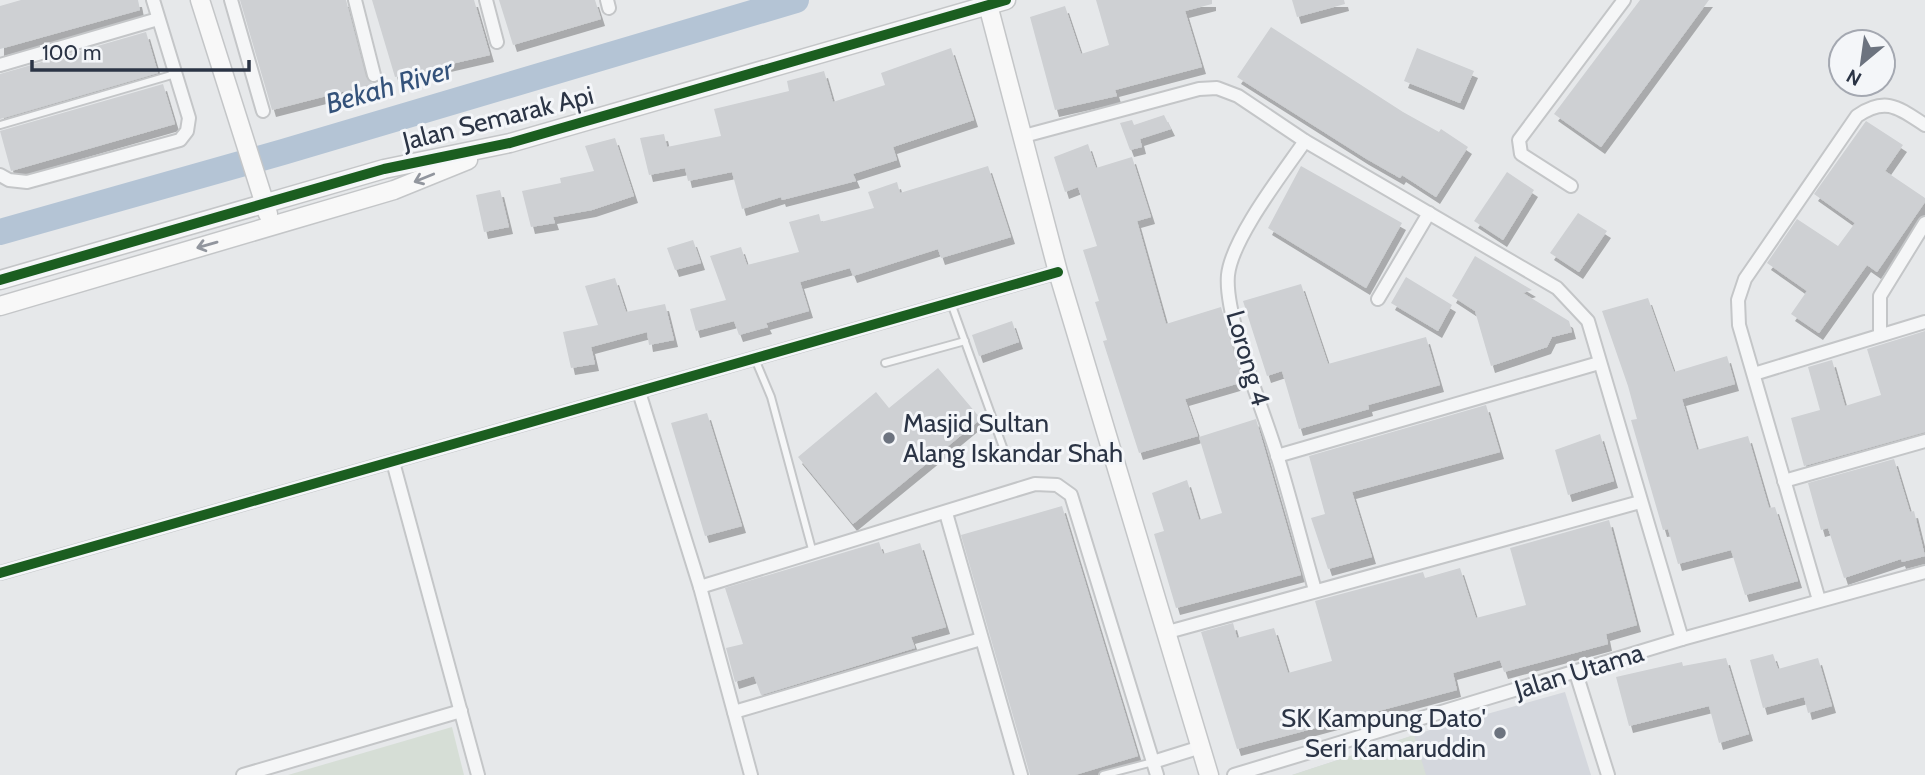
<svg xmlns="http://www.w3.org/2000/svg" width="1925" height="775" font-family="Cabin,sans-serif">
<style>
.built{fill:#d4d7dd}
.green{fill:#d6ded6}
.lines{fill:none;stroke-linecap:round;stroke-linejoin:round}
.river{stroke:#b4c4d5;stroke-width:26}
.building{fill:#ced0d3;filter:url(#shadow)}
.lane-casing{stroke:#c4c6c8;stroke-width:10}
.street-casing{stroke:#c4c6c8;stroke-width:16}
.secondary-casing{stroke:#c4c6c8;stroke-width:21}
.lane{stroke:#f5f6f7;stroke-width:6}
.street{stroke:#f5f6f7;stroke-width:12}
.secondary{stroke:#f8f8f8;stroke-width:18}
.cycleway-casing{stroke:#f4f6f9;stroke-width:15}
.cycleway{stroke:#1b5e20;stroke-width:10}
.oneway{stroke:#92969e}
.poi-dot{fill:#6c737f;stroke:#f4f6f9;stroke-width:2.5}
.labels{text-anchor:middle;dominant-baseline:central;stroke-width:6;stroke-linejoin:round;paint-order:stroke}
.street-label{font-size:26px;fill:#2b3445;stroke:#f4f6f9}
.poi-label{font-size:26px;fill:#2b3445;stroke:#f4f6f9;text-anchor:start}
.water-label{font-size:28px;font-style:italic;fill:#34527a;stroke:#f4f6f9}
</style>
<defs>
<filter id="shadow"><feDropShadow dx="4" dy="7" stdDeviation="0" flood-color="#0004"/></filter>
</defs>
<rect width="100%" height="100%" fill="#e6e8ea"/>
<polygon class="built" points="1565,692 1591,775 1292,775 1430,730"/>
<g class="green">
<polygon points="452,727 464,775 288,775"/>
<polygon points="1414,735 1426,775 1292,775"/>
</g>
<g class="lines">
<polyline class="river" points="0,232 283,152 796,0"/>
</g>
<g class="building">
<polygon points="21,0 138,0 140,10 0,49 0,6"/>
<polygon points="240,0 346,0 366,77 373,84 272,110"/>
<polygon points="372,0 474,0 490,55 395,77"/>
<polygon points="499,0 595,0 601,19 513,45"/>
<polygon points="1096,0 1212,0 1212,4 1185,11 1202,67 1115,90 1117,96 1055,110 1030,17 1065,6 1081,54 1109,45"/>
<polygon points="1292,0 1344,0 1345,4 1297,17"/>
<polygon points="1640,0 1709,0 1601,147 1554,114"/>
<polygon points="1271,27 1403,112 1439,132 1441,129 1468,147 1436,197 1402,175 1400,178 1365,158 1237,77"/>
<polygon points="146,32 158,73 0,119 0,74"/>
<polygon points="951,48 974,120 893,147 897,160 853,174 856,181 782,200 781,197 742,209 732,172 688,181 685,168 649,175 640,138 664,134 667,147 721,136 714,109 789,91 787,81 824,71 833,102 885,85 881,73"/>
<polygon points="1417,48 1474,71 1460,103 1404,81"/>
<polygon points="163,84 175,124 11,171 0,131"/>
<polygon points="1164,115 1171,129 1140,139 1142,147 1130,150 1120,123 1132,120 1134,125"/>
<polygon points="1866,121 1903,145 1885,171 1925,198 1925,202 1877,272 1867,265 1819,333 1791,314 1807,291 1767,263 1797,219 1838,246 1855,223 1814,194"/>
<polygon points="615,138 634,196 592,210 553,217 555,223 531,227 522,191 561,183 560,178 594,171 585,146"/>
<polygon points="1088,144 1096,168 1132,157 1151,217 1137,221 1166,324 1221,307 1243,382 1185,399 1198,436 1139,453 1103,341 1107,340 1095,302 1099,301 1083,250 1097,246 1078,187 1065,192 1054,157"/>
<polygon points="988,166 1011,237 941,258 938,249 853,276 850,268 800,282 809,311 766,323 768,327 739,335 734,321 696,331 690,309 726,300 710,256 741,247 747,265 799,252 789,222 819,214 821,222 874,208 868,192 897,182 900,193"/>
<polygon points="1301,166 1402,223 1366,288 1268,228"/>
<polygon points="1507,172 1534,190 1503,240 1474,221"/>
<polygon points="500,190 509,227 484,232 476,195"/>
<polygon points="1578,213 1607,231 1579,272 1550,253"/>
<polygon points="693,240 701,263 675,270 667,248"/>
<polygon points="1475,256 1532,290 1523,293 1569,321 1572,332 1552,337 1547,347 1491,366 1475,311 1452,296"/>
<polygon points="1406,277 1452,305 1438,331 1391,303"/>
<polygon points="615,278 626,312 665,304 674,340 649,345 647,332 591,347 595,364 571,368 563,332 598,325 585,286"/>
<polygon points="1301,284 1328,364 1426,337 1440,385 1368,405 1369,409 1299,429 1282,371 1267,376 1243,301"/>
<polygon points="1648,298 1674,372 1727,356 1735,384 1682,399 1697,450 1748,436 1769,508 1775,507 1798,581 1745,595 1731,550 1678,564 1668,529 1663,530 1631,420 1637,419 1628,386 1602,311"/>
<polygon points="1012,321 1019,342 979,356 972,335"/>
<polygon points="1925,331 1925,432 1804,466 1791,418 1820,410 1808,367 1832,360 1845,406 1881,395 1867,349"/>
<polygon points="938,368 981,419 853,524 798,457 876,392 889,408"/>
<polygon points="1486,405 1500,452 1352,492 1372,557 1328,569 1311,518 1325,514 1309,456"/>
<polygon points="707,413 742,526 705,536 671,423"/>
<polygon points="1256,419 1301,575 1176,608 1154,534 1164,531 1152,493 1187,480 1199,520 1222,513 1199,437"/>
<polygon points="1600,434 1614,481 1568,495 1555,450"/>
<polygon points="1894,459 1910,512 1914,511 1925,556 1902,562 1901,559 1844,578 1828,528 1821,530 1808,483"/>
<polygon points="1062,506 1138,756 1075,775 1030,775 961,535"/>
<polygon points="1609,520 1637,625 1606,634 1608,644 1504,672 1500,660 1453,673 1457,690 1237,749 1201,632 1233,623 1237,638 1274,628 1288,673 1332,661 1315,601 1423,572 1425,578 1460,568 1476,618 1526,605 1510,548"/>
<polygon points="879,542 883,554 920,543 946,627 911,637 915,648 761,695 754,676 735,682 726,648 743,644 725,588"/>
<polygon points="1773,654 1778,669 1818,658 1832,706 1808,713 1804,697 1763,708 1750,660"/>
<polygon points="1726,658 1749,734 1719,743 1709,706 1629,726 1616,677 1682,662 1683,666"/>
</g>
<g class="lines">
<g class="lane-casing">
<g id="lane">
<polyline points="0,125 175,74"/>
<polyline points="951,303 1004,450"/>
<polyline points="755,359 771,397 813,553"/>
<polyline points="885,363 965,341"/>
<polyline points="1103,775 1153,762"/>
</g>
</g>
<g class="street-casing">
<g id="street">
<polyline points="231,0 263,111"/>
<polyline points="355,0 374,75"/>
<polyline points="486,0 497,42"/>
<polyline points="607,0 609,8"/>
<polyline points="0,65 158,19"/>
<polyline points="1024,136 1199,89 1217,88 1238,96 1305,141 1557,288 1588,321 1682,639"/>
<path d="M1305,141C1283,173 1232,238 1228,275C1224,317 1264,411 1277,455C1291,500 1302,545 1315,590"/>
<polyline points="0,175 9,180 27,182 180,140 187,131 189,118 153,0"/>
<polyline points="1571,186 1521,154 1519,140 1624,0"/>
<polyline points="1378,299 1429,213"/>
<polyline points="1880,335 1880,296 1925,223"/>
<polyline points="1754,374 1925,322"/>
<polyline points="639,392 700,587 751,775"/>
<polyline points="1277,456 1599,363"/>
<polyline points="393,462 478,775"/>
<polyline points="1784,481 1925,441"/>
<polyline points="946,513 1021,775"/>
<polyline points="0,573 1058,272"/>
<polyline points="700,587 1035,484 1057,485 1071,495 1157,775"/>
<path d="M1819,600L1739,325L1738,300L1745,279L1857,116C1886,96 1899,108 1925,125"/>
<polyline points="1168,632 1640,502"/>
<polyline points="1576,673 1608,775"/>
<polyline points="734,712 981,639"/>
<polyline points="1153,762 1201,747"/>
<polyline points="243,775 461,711"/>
<polyline points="1234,775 1682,639 1925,572"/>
</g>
</g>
<g class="secondary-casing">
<g id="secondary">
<polyline points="200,0 268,214"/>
<polyline points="988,5 1058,272 1209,775"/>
<polyline points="0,280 384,169 510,143 1006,0"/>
<polyline points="0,306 394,190 468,160"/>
</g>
</g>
<use href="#lane" class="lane"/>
<use href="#street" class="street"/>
<use href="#secondary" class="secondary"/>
<g class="cycleway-casing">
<g id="cycleway">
<polyline points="0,280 384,169 510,143 1006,0"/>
<polyline points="0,573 1058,272"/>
</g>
</g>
<use href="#cycleway" class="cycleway"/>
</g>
<defs><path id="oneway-shaft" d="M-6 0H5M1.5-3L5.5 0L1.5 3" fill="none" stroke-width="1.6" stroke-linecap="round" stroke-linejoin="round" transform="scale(1.75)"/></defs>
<g class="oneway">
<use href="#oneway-shaft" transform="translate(424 178) rotate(158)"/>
<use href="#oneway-shaft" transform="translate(207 245) rotate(164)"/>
</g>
<g class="poi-dot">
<circle cx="889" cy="438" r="7"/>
<circle cx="1500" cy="733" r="7"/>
</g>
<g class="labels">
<g class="street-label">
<text transform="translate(498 118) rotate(-14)">Jalan Semarak Api</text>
<text transform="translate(1248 358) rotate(74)">Lorong 4</text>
<text transform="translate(1579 671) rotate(-17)">Jalan Utama</text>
</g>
<g class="poi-label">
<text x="903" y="423">Masjid Sultan<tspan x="903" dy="30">Alang Iskandar Shah</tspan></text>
<text x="1486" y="718" text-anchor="end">SK Kampung Dato'<tspan x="1486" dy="30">Seri Kamaruddin</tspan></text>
</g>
<g class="water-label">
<text transform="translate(389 86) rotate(-16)">Bekah River</text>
</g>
</g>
<g transform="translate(1862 63) rotate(209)"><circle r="33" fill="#f4f6f9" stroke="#a4a8b1" stroke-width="2"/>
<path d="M0-5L12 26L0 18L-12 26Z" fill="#6c737f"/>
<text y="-10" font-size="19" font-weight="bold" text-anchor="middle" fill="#2b3445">N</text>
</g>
<path d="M32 60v10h217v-10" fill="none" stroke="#2b3445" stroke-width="3.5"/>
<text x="42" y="60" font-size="21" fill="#2b3445" stroke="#f4f6f9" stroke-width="5" paint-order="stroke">100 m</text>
</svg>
